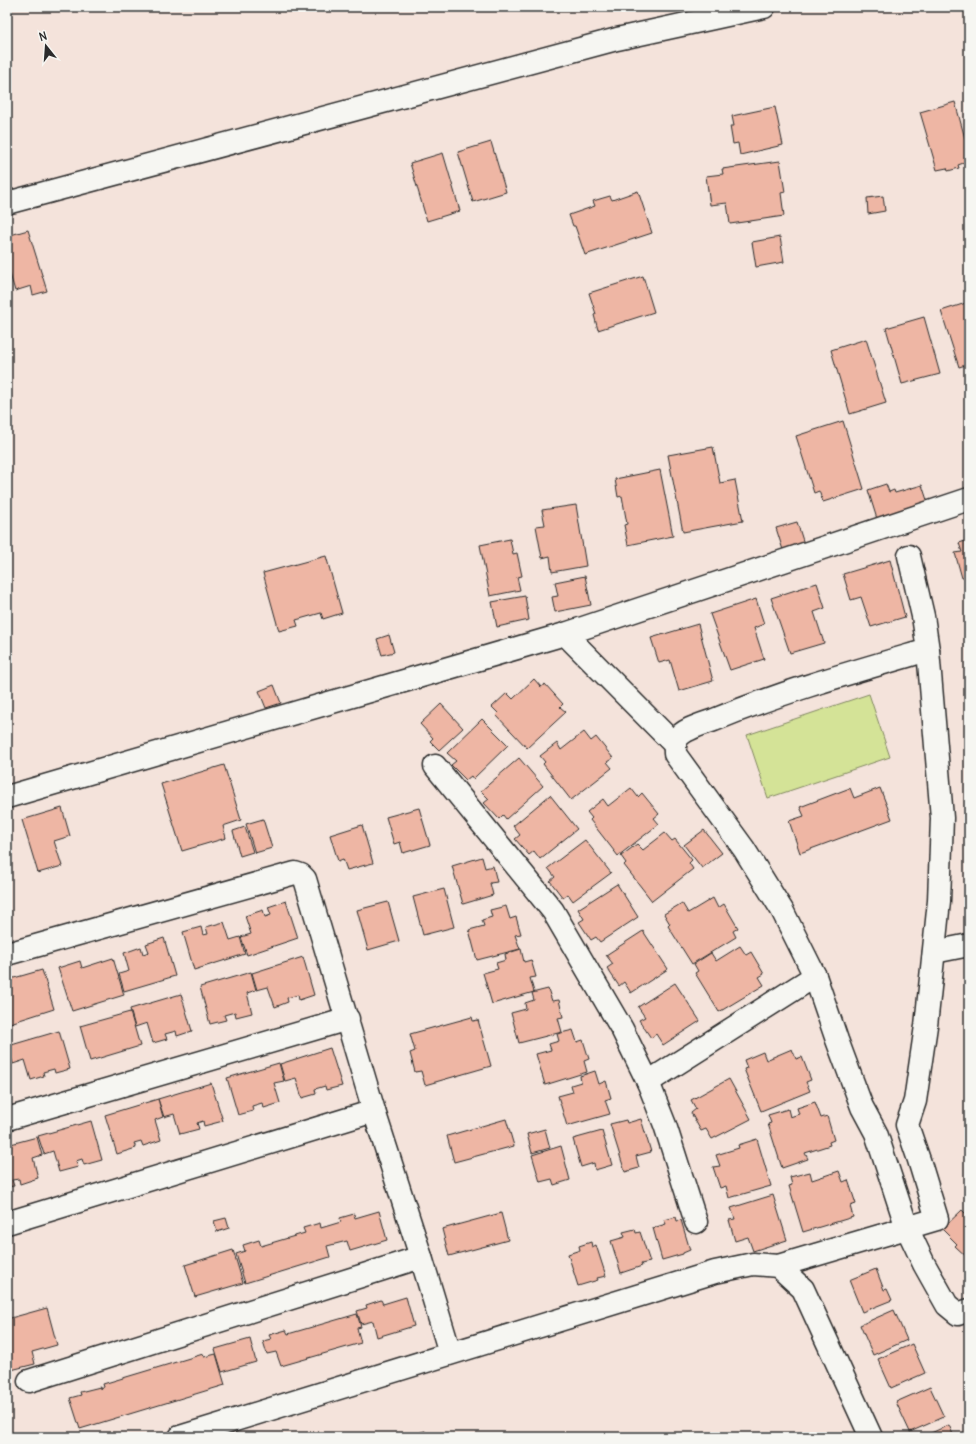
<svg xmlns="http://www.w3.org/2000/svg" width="976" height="1444" font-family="Delius,sans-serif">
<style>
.green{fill:#d4e397;stroke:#808761}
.building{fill:#eeb6a4;stroke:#2b2b2b}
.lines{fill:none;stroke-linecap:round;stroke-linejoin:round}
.street-casing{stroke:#2b2b2b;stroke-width:25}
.street{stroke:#f6f6f2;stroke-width:22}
</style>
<rect width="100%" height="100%" fill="#f4e3db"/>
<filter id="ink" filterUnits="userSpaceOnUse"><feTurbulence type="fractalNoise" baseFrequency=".025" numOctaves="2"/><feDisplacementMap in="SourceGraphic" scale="8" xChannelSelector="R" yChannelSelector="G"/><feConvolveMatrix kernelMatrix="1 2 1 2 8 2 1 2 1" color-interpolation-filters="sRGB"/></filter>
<g filter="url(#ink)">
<polygon class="green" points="869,694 890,757 768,798 747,735"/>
<g class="building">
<polygon points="955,102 969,153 969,161 958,165 959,168 948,171 947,168 937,170 920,112"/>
<polygon points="775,107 783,145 740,155 738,143 733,144 730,126 734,126 732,116"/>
<polygon points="491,142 506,192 473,202 458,152"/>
<polygon points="443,153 460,211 427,221 410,163"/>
<polygon points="780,161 785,192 781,193 784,216 730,224 727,203 710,205 706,176 723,174 722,169"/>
<polygon points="638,191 652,233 585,255 575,226 573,226 569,215 595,206 593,201 610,196 612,200"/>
<polygon points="883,196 885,211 868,214 867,198"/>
<polygon points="28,230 47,291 33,295 31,286 15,291 7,264 7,236"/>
<polygon points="780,237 784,262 756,267 752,242"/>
<polygon points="643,276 654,312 598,330 594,315 596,314 589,293"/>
<polygon points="969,302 969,364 959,367 941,311"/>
<polygon points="924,317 940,374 902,384 886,328"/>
<polygon points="866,339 886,403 850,414 831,350"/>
<polygon points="843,421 864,489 823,502 819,491 814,493 796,436"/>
<polygon points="713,447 720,483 735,480 743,521 683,532 668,455"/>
<polygon points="660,470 673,536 628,545 624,525 627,524 622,496 618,497 615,479"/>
<polygon points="886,484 889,492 894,490 895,493 922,485 928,503 877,519 868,490"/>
<polygon points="576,505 586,566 552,572 550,556 542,558 536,526 545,525 542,510"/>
<polygon points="797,522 804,544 783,550 776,528"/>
<polygon points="510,539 513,554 517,553 522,576 517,577 520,590 490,596 480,545"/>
<polygon points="969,540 969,580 968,576 962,578 955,553 962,552 959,543"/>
<polygon points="326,556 342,613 323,619 321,613 296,620 298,626 279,631 263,573"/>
<polygon points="890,560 905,617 871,627 861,597 851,600 843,574"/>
<polygon points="585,576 591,605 555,612 552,597 558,596 555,582"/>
<polygon points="817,583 825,608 814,612 824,643 790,653 771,598"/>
<polygon points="525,596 529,620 497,627 492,602"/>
<polygon points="756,599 764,624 754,628 764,659 730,670 710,614"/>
<polygon points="698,624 713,681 679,691 670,660 659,663 651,638"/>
<polygon points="389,635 394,652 382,655 377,639"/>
<polygon points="534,679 541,687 545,684 563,704 560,707 566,712 527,748 496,715 498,713 492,707 507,693 513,699"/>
<polygon points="274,685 281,703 266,708 259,691"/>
<polygon points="441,704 463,728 439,750 430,741 433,738 420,724"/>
<polygon points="482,719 508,745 473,779 471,776 466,780 451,765 456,761 447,753"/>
<polygon points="584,732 591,741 596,737 613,758 607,762 612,768 571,800 543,764 545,762 540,756 557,743 561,750"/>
<polygon points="519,758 543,786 506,819 503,815 499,819 484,803 489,799 481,791"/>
<polygon points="224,765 241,820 223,826 226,838 182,851 161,784"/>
<polygon points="631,788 638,797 642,793 659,814 654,818 659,824 618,856 590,820 592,818 587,812 603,799 608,806"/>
<polygon points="850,788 854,798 880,788 892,819 800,853 789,821 804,816 800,807"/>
<polygon points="550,795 577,829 540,859 534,851 529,855 515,839 520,835 513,826"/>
<polygon points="62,808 70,836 54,841 62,866 38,873 22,820"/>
<polygon points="419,808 430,845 403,853 400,842 394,844 386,817"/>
<polygon points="263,819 272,848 255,853 246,824"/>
<polygon points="362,825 373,863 347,870 343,859 338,861 330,835"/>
<polygon points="245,827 253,852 240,856 233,831"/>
<polygon points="704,830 722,853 702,868 684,845"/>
<polygon points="665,833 672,841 675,839 692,860 689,863 693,869 652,901 624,865 626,863 621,856 637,844 643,850"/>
<polygon points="585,840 611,873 573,901 568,894 563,898 550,881 555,877 548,868"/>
<polygon points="482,857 485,868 493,866 497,882 490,883 493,895 463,904 452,866"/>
<polygon points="617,884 638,917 600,942 596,937 591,940 579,922 584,919 578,909"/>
<polygon points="444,889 454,927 423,935 413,897"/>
<polygon points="713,898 718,908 724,904 738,928 733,931 736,937 692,964 668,926 670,924 664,914 682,903 688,913"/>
<polygon points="286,901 298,938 247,955 241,937 251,934 245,916 263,910 265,917 271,915 268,907"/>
<polygon points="388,902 399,941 368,950 357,910"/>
<polygon points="506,906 510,919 516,917 521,934 515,935 520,949 477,960 469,930 484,926 482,920 492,917 490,910"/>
<polygon points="224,922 230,940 240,937 245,954 194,970 183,932 201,927 203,935 208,934 206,927"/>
<polygon points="643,931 668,969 631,993 624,982 619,986 607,968 613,964 606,955"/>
<polygon points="164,938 175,976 124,991 119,974 129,971 124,953 141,947 143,954 149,952 146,944"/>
<polygon points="740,946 746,955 751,952 764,974 759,977 764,985 719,1012 695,973 698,971 694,964 711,953 716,961"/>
<polygon points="521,949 524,962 531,960 536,977 530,978 534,992 492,1004 483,973 498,969 496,963 506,960 505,954"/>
<polygon points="303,957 314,995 299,1000 298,995 287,998 288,1002 275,1007 268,987 257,990 252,973"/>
<polygon points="113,958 124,995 72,1011 58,968 80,961 82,968"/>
<polygon points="42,970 54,1009 7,1024 7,980"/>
<polygon points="251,972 256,990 247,993 252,1013 236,1017 235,1012 224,1015 226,1020 210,1024 200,987"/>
<polygon points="675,983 700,1021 663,1045 656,1034 651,1038 639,1020 645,1017 638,1007"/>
<polygon points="548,989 552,1001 559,1000 563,1017 558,1018 562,1032 519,1043 511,1013 526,1009 525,1003 534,1000 532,993"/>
<polygon points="181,994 192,1031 177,1036 176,1031 165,1034 167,1039 153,1043 147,1023 135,1027 130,1009"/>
<polygon points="130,1012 140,1046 90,1061 80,1026"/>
<polygon points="472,1017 473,1021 478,1020 491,1066 425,1085 421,1071 415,1072 410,1053 415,1051 410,1034"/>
<polygon points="573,1030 577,1042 583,1040 589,1059 584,1061 587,1072 545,1085 536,1054 551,1050 549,1044 559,1041 557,1034"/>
<polygon points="59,1031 70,1069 55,1073 54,1069 43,1072 44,1076 31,1080 25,1060 13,1064 8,1046"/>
<polygon points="330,1048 342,1086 326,1090 325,1086 315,1089 316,1094 302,1098 296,1078 285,1081 280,1064"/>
<polygon points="792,1049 796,1059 802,1057 811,1080 806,1082 810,1091 761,1111 744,1069 747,1068 744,1060 763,1052 766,1060"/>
<polygon points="279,1063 284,1081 274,1083 280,1103 264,1108 262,1103 252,1106 253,1111 238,1115 227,1078"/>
<polygon points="595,1071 599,1084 606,1081 611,1098 605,1100 610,1114 567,1126 558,1096 573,1092 571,1085 581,1082 580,1076"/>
<polygon points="729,1079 751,1119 712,1139 706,1129 701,1131 691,1113 696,1109 691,1100"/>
<polygon points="211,1083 223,1121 204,1126 203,1121 197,1123 199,1129 180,1134 174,1114 164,1117 158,1099"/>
<polygon points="158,1099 163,1117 155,1120 161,1140 143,1146 141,1141 134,1143 136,1148 117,1154 105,1115"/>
<polygon points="815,1102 821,1118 827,1116 834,1140 829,1142 830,1145 805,1153 808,1159 782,1168 768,1124 771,1123 768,1115 788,1109 790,1117 799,1114 797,1108"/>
<polygon points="506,1119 514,1146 454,1162 447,1136"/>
<polygon points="641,1119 651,1152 636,1156 639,1168 625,1172 610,1124 626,1120 627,1123"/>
<polygon points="91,1121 102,1160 84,1165 82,1159 76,1161 78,1167 59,1172 53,1151 44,1154 38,1136"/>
<polygon points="545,1129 550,1148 532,1153 527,1134"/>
<polygon points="602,1131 612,1165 595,1170 594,1163 581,1167 573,1139"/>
<polygon points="37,1137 42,1155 33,1158 38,1178 20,1184 19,1179 12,1180 14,1186 7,1187 7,1145"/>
<polygon points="757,1139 771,1186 729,1198 726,1186 720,1188 713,1167 720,1166 716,1155 739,1148 738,1145"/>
<polygon points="561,1146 570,1180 554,1185 552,1179 540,1182 532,1155"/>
<polygon points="839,1171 843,1182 848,1180 856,1204 850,1206 853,1217 803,1232 789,1186 792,1185 790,1177 810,1172 812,1180"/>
<polygon points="773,1195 787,1240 753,1251 748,1237 735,1241 729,1220 735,1219 731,1208"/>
<polygon points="962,1210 969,1217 969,1259 955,1246 957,1244 942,1229"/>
<polygon points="379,1211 387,1240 350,1251 347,1241 327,1246 330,1257 245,1283 236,1254 245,1251 243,1245 259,1240 261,1246 305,1233 303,1228 320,1223 321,1228 341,1222 340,1218 354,1214 355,1218"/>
<polygon points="501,1213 508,1240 449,1256 442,1229"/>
<polygon points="676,1217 677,1221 681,1220 690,1250 683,1253 683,1254 662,1260 653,1228 666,1224 664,1220"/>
<polygon points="226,1218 229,1228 217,1232 214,1221"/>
<polygon points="635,1229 636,1233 640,1232 650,1262 641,1264 642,1266 621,1273 611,1241 625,1237 623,1232"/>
<polygon points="591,1242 592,1247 596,1245 606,1276 597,1278 598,1280 578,1286 568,1254 580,1250 579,1246"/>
<polygon points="233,1250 243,1283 195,1297 185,1265"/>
<polygon points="876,1269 884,1290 887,1289 892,1300 862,1312 849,1280"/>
<polygon points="406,1297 414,1326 377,1337 373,1321 361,1324 357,1311 367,1308 366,1305 381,1300 383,1304"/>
<polygon points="47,1308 57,1345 32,1352 35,1364 11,1370 7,1357 7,1319"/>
<polygon points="894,1310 907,1340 873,1355 860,1325"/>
<polygon points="357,1314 361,1327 357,1328 361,1343 281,1366 276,1352 267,1354 263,1341 271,1339 269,1335 286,1330 288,1334"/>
<polygon points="250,1339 256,1362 222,1372 215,1349"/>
<polygon points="912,1344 925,1373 891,1388 878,1359"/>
<polygon points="203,1354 204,1357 216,1354 225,1385 80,1429 70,1398 81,1395 80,1392 100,1387 100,1389 104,1387 103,1384"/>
<polygon points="930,1387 944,1417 910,1432 896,1402"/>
<polygon points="949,1425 954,1437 922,1437"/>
<polygon points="425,1431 427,1437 403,1437"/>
</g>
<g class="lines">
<g class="street-casing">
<g id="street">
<polyline points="7,203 617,39 764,7"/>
<polyline points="565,634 675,745"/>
<path d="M928,650C856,671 784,691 714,720C703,724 683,729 677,739C674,744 675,749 675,754L744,849L782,910L815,976L837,1040L862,1107L876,1133L907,1228L924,1264L947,1305L958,1314L969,1310"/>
<polyline points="435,766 553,911 622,1029 648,1082 665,1125 696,1222"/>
<polyline points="7,797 565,634 969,499"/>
<polyline points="934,952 969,945"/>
<polyline points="7,954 295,873 301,875 305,879 374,1111 421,1257 450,1353"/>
<polyline points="648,1082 815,976"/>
<polyline points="7,1119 348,1019"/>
<polyline points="7,1223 374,1111"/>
<polyline points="778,1266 937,1219 919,1160 907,1125 915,1101 926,1026 939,901 942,818 928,650 923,616 909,556"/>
<polyline points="29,1381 421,1257"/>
<polyline points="180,1437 715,1272 753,1264 778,1266 803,1289 871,1437"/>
</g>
</g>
<use href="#street" class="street"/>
</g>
</g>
<rect width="976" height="1444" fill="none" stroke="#f6f6f2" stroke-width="24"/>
<rect x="12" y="12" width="952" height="1420" fill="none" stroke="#2b2b2b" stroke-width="1.5" filter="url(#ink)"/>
<g transform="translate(46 46) rotate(343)" stroke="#f6f6f2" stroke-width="3" paint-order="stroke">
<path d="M0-3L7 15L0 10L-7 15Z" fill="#2b2b2b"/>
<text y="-6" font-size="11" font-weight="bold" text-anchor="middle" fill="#2b2b2b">N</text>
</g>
</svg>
